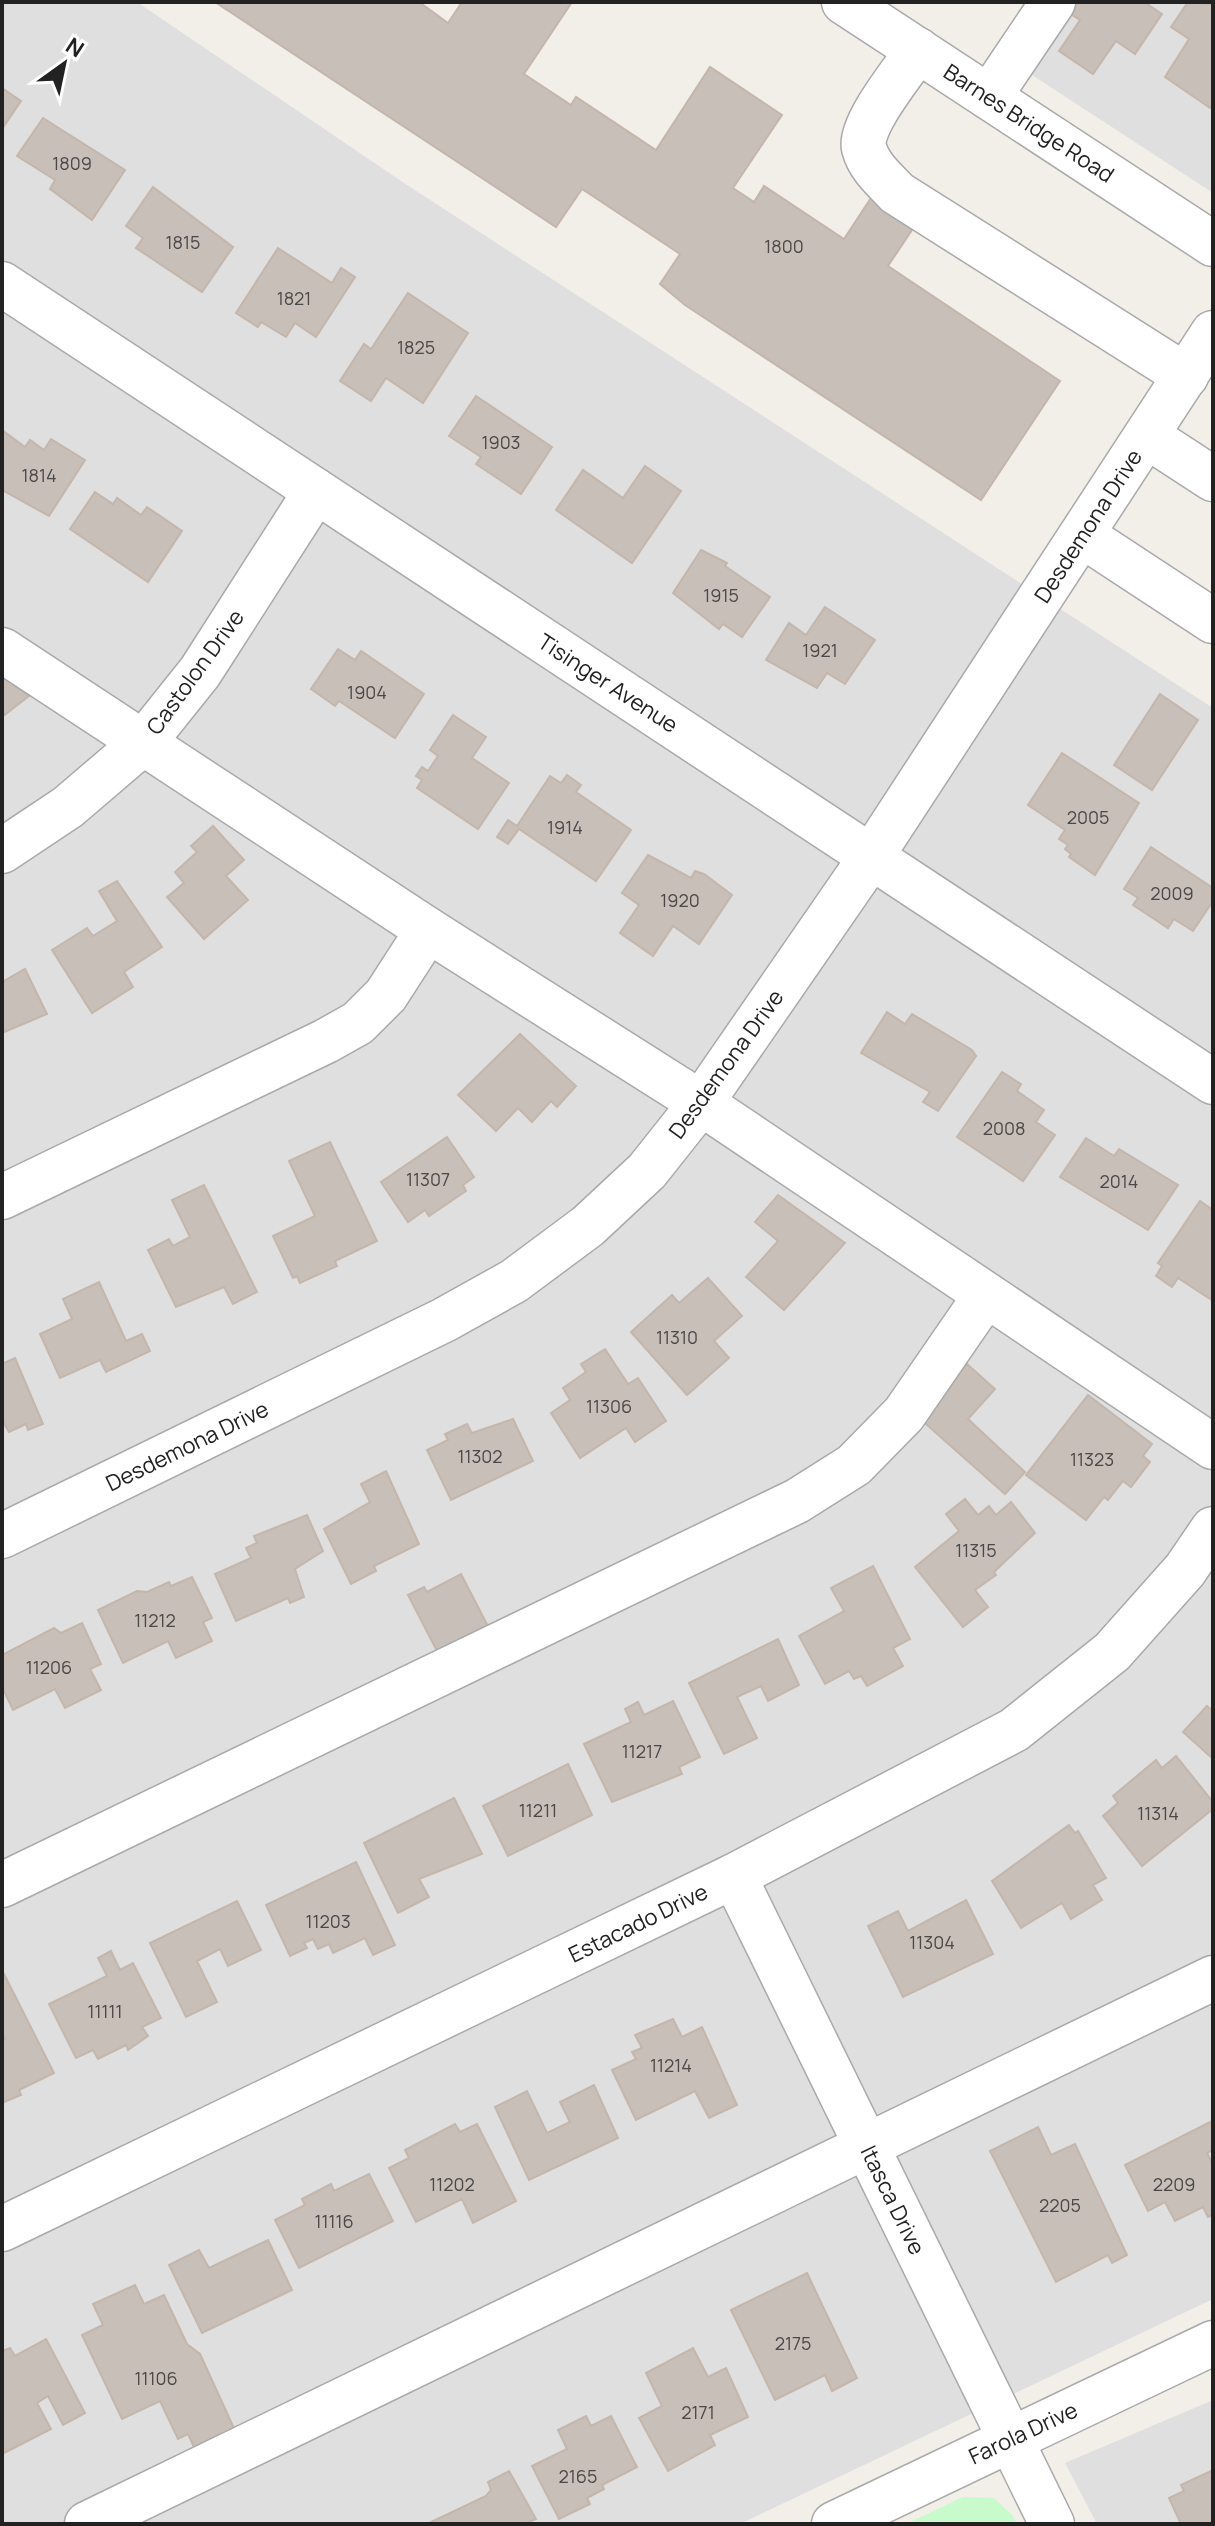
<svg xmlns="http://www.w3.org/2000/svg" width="1215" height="2526" font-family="Manrope,sans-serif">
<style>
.residential{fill:#e0dfdf}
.park{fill:#c8facc}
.building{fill:#c7bfb8;stroke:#c4b6ab;stroke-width:2}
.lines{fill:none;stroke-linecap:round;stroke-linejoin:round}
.minor-casing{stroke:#a9a9a9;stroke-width:47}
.minor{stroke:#fff;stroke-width:44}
.labels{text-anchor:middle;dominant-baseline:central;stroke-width:8;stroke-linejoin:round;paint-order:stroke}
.number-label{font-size:18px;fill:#4b4948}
.street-label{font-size:22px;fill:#222;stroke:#fff}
</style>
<rect width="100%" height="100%" fill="#f2efe9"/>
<g class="residential">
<polygon points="2,2 137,2 404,183 1213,708 1213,2299 740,2524 2,2524"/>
<polygon points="1051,2 1213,2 1213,193 1009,60"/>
<polygon points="1213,2400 1213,2524 1097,2524 1065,2463"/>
</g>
<polygon class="park" points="963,2497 994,2498 1013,2516 1017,2524 906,2524"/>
<g class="building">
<polygon points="215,2 419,2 448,23 462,2 572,2 524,74 571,105 576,97 656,150 710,67 782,115 733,188 754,202 764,186 844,239 871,198 914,227 888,266 1060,381 981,500 685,305 660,284 680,254 582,189 556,227"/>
<polygon points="1072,2 1144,2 1162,14 1135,54 1116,41 1093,74 1059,51 1080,20 1066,11"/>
<polygon points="1188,2 1213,4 1213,104 1210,108 1165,77 1189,39 1171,27"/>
<polygon points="2,88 21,101 2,129"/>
<polygon points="43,118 125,170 92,220 50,189 55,180 17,156"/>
<polygon points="153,187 233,247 202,292 136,248 143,238 126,226"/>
<polygon points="278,248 332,283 341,268 355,277 316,337 295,323 286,337 261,322 258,327 236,313"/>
<polygon points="408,293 468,333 423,403 386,378 371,401 340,381 364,344 371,349"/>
<polygon points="476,396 552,447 521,494 476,464 481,457 449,436"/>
<polygon points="2,430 25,447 30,440 44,450 51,439 85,460 49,516 2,490"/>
<polygon points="645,466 681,491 632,563 556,510 583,470 623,498"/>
<polygon points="95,492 113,504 117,498 141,515 147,507 182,531 148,582 70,529"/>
<polygon points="701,550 727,563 725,566 770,597 742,637 723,624 719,629 673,593"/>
<polygon points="825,607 875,640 845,684 827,673 817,688 766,660 789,623 806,635"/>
<polygon points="338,649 355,660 361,651 424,694 395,738 339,701 335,706 311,689"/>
<polygon points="2,676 29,696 2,717"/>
<polygon points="1160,694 1198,720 1152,790 1114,765"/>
<polygon points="453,715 486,737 472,758 509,783 478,829 417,788 422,780 416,776 422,767 428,771 438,756 430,750"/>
<polygon points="1062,753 1139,803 1095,875 1069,857 1071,854 1065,849 1068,845 1059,839 1065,830 1028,805"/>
<polygon points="567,775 581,785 576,792 631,830 596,881 519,829 508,844 497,837 508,820 517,826 550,776 561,783"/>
<polygon points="213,826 244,860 226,876 248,900 204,939 167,897 184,883 175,872 197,852 191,846"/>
<polygon points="1151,847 1213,888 1213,901 1193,931 1174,919 1168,928 1133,905 1138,898 1124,889"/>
<polygon points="648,855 691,878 695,871 704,874 732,895 699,944 673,926 653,956 620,933 639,905 622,893"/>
<polygon points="117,881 162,947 124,972 133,987 92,1013 52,950 87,928 93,936 117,921 99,891"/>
<polygon points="25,969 47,1014 2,1033 2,982"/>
<polygon points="887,1012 905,1024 912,1014 972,1050 976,1056 938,1111 923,1102 930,1092 861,1053"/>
<polygon points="520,1034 576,1086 557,1107 551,1101 532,1122 518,1108 496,1131 458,1095"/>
<polygon points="1002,1072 1021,1084 1017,1091 1044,1110 1036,1122 1055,1135 1023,1181 957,1137"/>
<polygon points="447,1137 474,1177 463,1185 466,1191 429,1216 425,1210 408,1222 381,1182"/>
<polygon points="1086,1138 1114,1156 1119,1149 1178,1185 1148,1230 1060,1177"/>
<polygon points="330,1142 377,1241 335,1261 337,1266 300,1283 297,1276 293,1278 273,1236 315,1216 289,1161"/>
<polygon points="204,1185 257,1292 233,1304 224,1287 176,1307 148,1250 169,1239 173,1246 190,1237 172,1200"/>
<polygon points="778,1195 845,1243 784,1310 746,1277 778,1241 755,1222"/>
<polygon points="1200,1201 1213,1210 1213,1301 1178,1278 1172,1287 1156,1276 1162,1266 1158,1263"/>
<polygon points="708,1278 742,1316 714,1341 729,1358 687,1395 631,1332 672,1295 679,1303"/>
<polygon points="99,1282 126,1341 142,1334 150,1351 106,1372 100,1360 60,1378 40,1334 72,1319 63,1299"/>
<polygon points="605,1349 628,1384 638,1378 666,1421 635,1442 626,1428 580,1458 551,1413 570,1400 563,1388 586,1372 581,1364"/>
<polygon points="15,1358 43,1424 28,1430 26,1424 9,1432 2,1420 2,1364"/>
<polygon points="967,1364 995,1389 968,1419 1025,1472 1005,1494 918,1417"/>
<polygon points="1088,1395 1152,1444 1143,1456 1150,1462 1131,1487 1123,1481 1108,1500 1104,1497 1086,1520 1026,1475"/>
<polygon points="513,1419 533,1461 451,1500 427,1450 448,1440 445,1434 467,1424 472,1433"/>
<polygon points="386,1471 419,1544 374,1566 376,1571 351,1584 324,1529 370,1502 361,1484"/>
<polygon points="965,1499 978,1515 989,1506 996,1515 1011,1502 1035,1533 994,1572 996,1575 975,1590 988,1607 963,1627 915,1567 959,1531 946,1514"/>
<polygon points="307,1515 323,1551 295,1569 304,1597 290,1603 288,1598 236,1621 215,1574 251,1558 246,1548 257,1543 254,1536"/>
<polygon points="873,1566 910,1639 893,1648 903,1666 867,1686 861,1676 854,1679 849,1671 825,1684 799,1636 844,1611 831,1588"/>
<polygon points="461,1574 489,1628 439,1655 408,1595 424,1587 427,1592"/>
<polygon points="192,1577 212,1618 203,1622 212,1641 176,1658 168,1641 123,1663 98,1610 137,1591 147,1592 169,1582 171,1586"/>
<polygon points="82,1623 101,1664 90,1669 101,1690 65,1708 55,1689 13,1710 2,1687 2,1655 54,1628 61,1633"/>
<polygon points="778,1639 799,1685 768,1701 761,1686 737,1697 757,1738 724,1754 689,1683"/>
<polygon points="673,1701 700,1757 679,1767 682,1774 612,1802 584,1744 631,1722 625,1709 638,1702 644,1715"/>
<polygon points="1207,1706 1213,1711 1213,1759 1183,1732"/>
<polygon points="1176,1756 1213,1802 1213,1809 1142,1866 1103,1816 1118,1803 1113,1796 1156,1760 1162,1768"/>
<polygon points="568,1764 592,1815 508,1856 483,1806"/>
<polygon points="454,1798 482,1854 419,1879 429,1897 398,1913 364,1843"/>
<polygon points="1069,1825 1075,1833 1078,1831 1106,1878 1093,1885 1102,1900 1071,1919 1062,1903 1021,1928 992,1881"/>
<polygon points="356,1862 395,1945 373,1955 365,1938 333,1953 329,1944 318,1949 313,1939 304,1943 307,1948 290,1956 266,1905"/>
<polygon points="966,1900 993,1954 903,1997 868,1926 898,1911 908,1931"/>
<polygon points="237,1901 261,1950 228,1966 220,1949 197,1961 217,2002 186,2017 150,1943"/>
<polygon points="111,1951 120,1970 133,1963 161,2018 142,2027 148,2036 128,2050 126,2045 98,2059 93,2050 76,2058 49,2004 107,1976 98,1958"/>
<polygon points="3,1972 54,2073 19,2090 21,2095 2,2103 2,2041 5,2039 2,2033"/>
<polygon points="673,2019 682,2037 702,2027 737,2105 709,2118 695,2091 636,2120 612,2070 636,2059 632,2052 642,2048 635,2035"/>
<polygon points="594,2085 618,2138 529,2180 495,2107 527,2091 547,2133 570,2122 560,2102"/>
<polygon points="1210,2122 1213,2127 1213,2150 1207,2153 1213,2164 1213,2215 1208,2217 1203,2207 1175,2221 1165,2202 1148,2211 1125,2165"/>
<polygon points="455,2124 460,2132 477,2124 516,2201 473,2223 462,2199 416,2222 389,2168 409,2158 405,2150"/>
<polygon points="1038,2127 1051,2155 1075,2144 1127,2255 1112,2263 1108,2255 1056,2282 990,2151"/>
<polygon points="369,2174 393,2221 299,2268 275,2220 305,2205 302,2199 331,2184 334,2191"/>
<polygon points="268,2240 292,2290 202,2333 169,2265 199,2250 209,2268"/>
<polygon points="807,2273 857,2378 832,2391 825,2375 775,2400 731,2310"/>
<polygon points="135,2285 144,2304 164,2295 187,2344 200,2354 238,2437 198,2456 188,2434 178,2439 160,2401 122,2419 82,2335 103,2325 93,2304"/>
<polygon points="46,2339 85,2413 63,2425 48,2396 37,2403 51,2429 2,2454 2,2351 10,2348 15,2356"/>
<polygon points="693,2348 708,2377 726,2368 748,2417 710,2435 715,2445 668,2471 639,2418 662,2406 646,2373"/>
<polygon points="586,2416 591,2426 611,2416 637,2467 602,2485 604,2489 587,2498 590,2504 559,2519 532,2466 567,2449 558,2430"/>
<polygon points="1213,2470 1213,2524 1181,2524 1169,2498 1184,2491 1181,2485"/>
<polygon points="509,2471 536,2519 524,2524 427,2524 486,2496 491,2490 488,2482"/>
</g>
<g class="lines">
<g class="minor-casing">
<g id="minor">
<polyline points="844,2 1213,244"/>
<path d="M918,50C905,70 858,126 864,148C869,167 885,180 897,193L1186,376"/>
<polyline points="989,97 1053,2"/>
<polyline points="2,284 1213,1082"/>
<polyline points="1147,436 1213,479"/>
<polyline points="1082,535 1213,621"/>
<polyline points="2,650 428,930 701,1103 1213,1447"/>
<polyline points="2,851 68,807 144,742 200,672 316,491"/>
<polyline points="2,1197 326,1041 358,1023 386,995 428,930"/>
<polyline points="2,1536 444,1320 514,1281 588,1226 647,1171 701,1103 871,857 1213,333"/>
<polyline points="734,1876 1052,2524"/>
<polyline points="2,1885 797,1501 854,1465 904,1414 986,1295"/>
<polyline points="2,2229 734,1876 1014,1730 1112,1652 1185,1570 1213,1529"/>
<polyline points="87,2524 1213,1978"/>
<polyline points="834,2524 1213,2343"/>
</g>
</g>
<use href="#minor" class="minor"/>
</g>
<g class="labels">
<g class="number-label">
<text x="72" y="163">1809</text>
<text x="183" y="242">1815</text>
<text x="784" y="246">1800</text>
<text x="294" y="298">1821</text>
<text x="416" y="347">1825</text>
<text x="501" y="442">1903</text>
<text x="39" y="475">1814</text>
<text x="721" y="595">1915</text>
<text x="820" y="650">1921</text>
<text x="367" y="692">1904</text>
<text x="1088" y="817">2005</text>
<text x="565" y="827">1914</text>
<text x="1172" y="893">2009</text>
<text x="680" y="900">1920</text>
<text x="1004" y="1128">2008</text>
<text x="428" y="1179">11307</text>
<text x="1119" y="1181">2014</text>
<text x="677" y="1337">11310</text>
<text x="609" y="1406">11306</text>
<text x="480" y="1456">11302</text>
<text x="1092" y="1459">11323</text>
<text x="976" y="1550">11315</text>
<text x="155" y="1620">11212</text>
<text x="49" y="1667">11206</text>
<text x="642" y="1751">11217</text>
<text x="538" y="1810">11211</text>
<text x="1158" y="1813">11314</text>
<text x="328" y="1921">11203</text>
<text x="932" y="1942">11304</text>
<text x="105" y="2011">11111</text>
<text x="671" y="2065">11214</text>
<text x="452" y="2184">11202</text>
<text x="1174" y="2184">2209</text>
<text x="1060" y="2205">2205</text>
<text x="334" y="2221">11116</text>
<text x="793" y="2343">2175</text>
<text x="156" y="2378">11106</text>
<text x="698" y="2412">2171</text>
<text x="578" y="2476">2165</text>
</g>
<g class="street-label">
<text transform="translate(1029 123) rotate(33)">Barnes Bridge Road</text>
<text transform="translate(1088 526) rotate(-57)">Desdemona Drive</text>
<text transform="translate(195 672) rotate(-54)">Castolon Drive</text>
<text transform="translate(608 683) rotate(33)">Tisinger Avenue</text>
<text transform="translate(726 1064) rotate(-54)">Desdemona Drive</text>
<text transform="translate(187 1446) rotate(-26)">Desdemona Drive</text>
<text transform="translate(638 1923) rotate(-26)">Estacado Drive</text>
<text transform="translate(893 2200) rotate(64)">Itasca Drive</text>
<text transform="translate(1023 2433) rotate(-25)">Farola Drive</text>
</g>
</g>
<rect width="1215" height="2526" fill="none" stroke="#222222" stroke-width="8"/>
<g transform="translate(64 64) rotate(33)" stroke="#ffffff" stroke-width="6" paint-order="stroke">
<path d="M0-6L14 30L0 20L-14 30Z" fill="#222222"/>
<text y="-12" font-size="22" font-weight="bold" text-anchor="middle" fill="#222222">N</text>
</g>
</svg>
